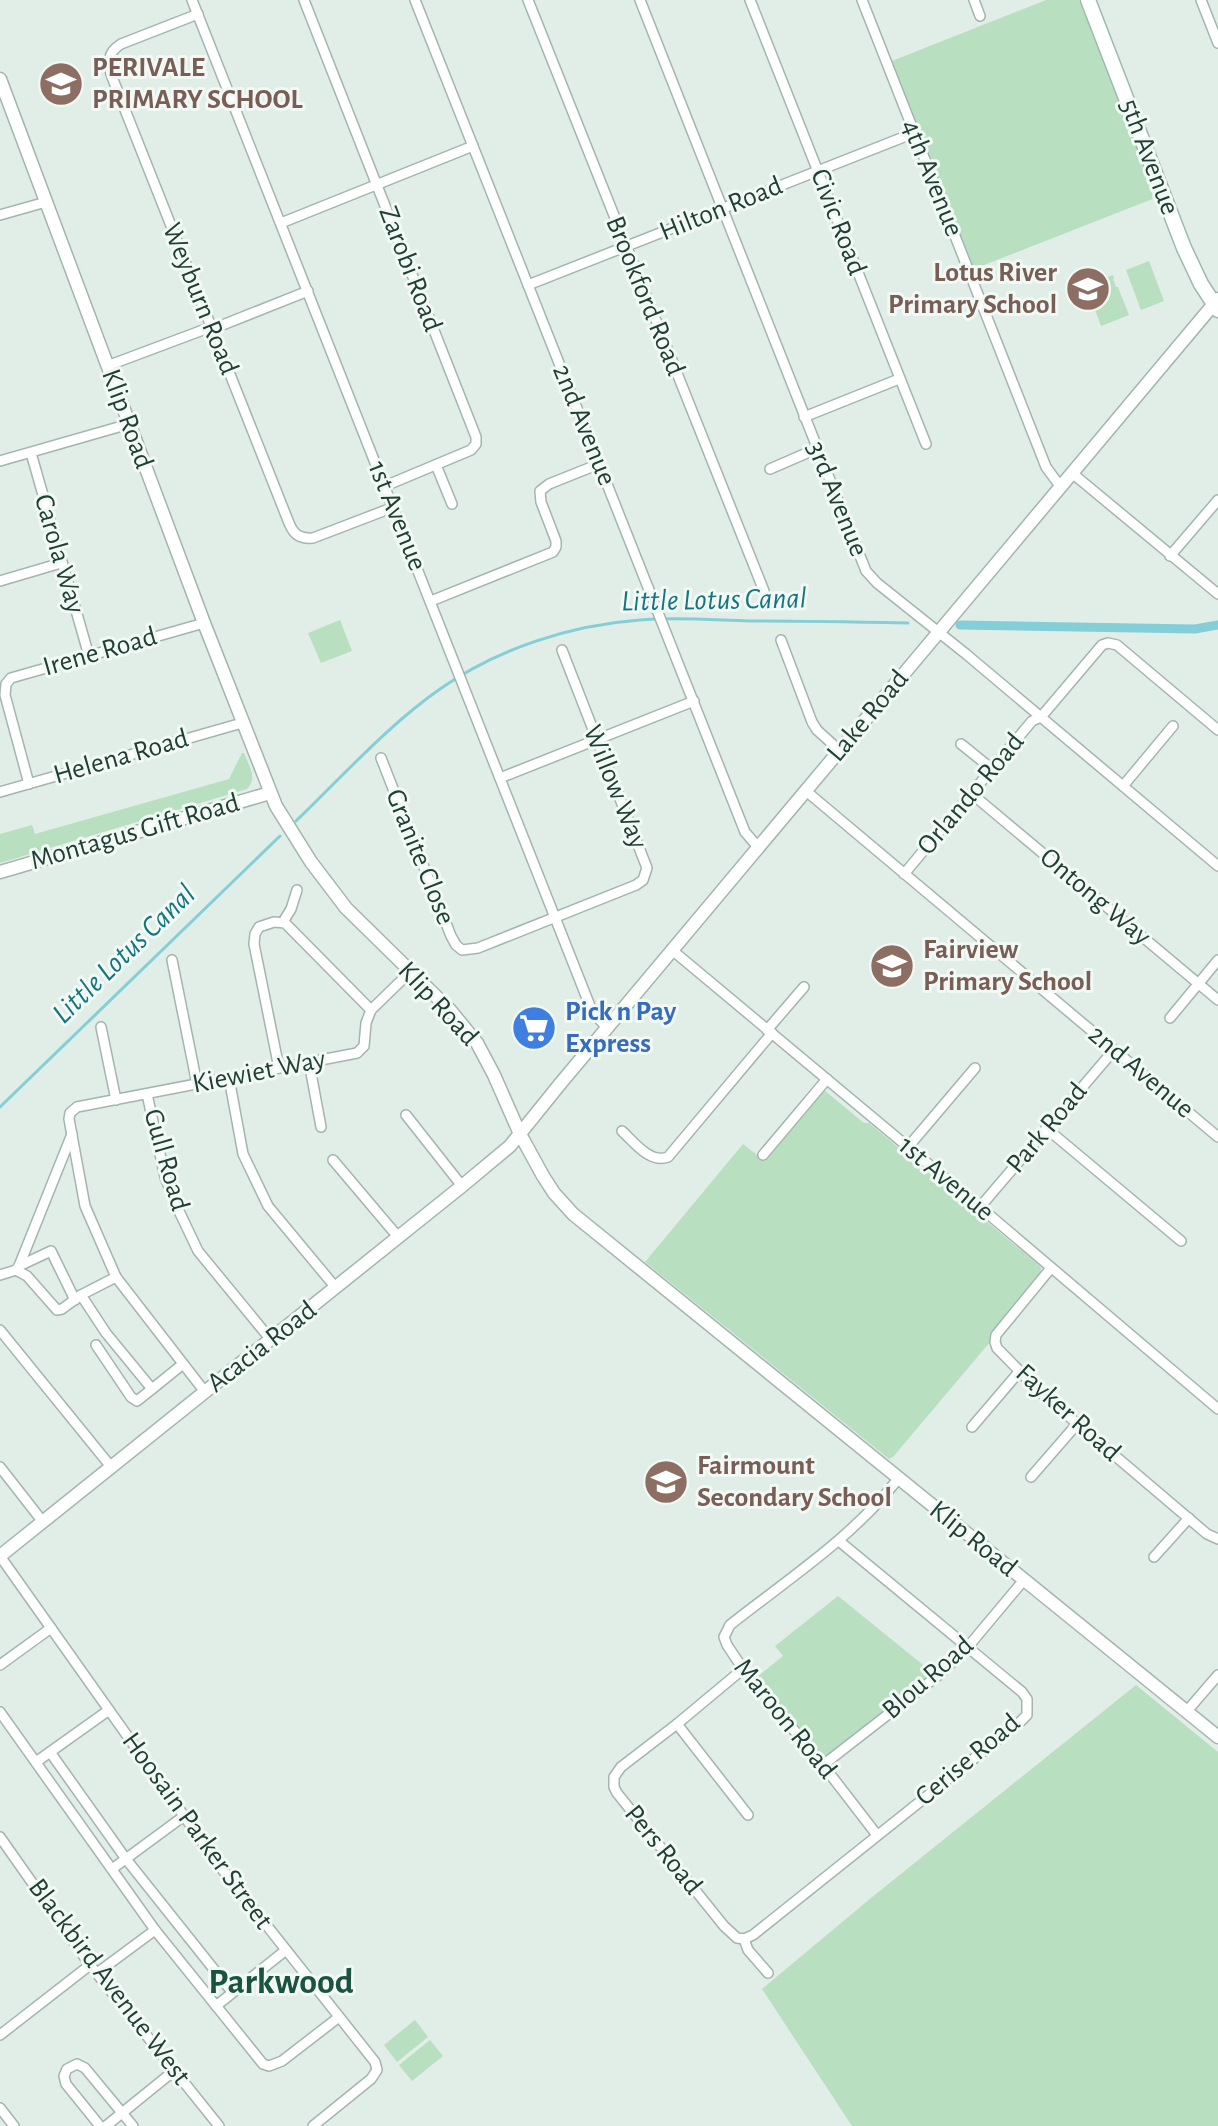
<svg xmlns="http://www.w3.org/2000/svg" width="1218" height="2126" font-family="'Alegreya Sans',sans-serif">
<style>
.green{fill:#b8e0c0}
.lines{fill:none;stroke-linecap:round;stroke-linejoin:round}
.stream{stroke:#84cfd7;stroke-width:3}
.canal{stroke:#84cfd7;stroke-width:9}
.minor-casing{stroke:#a3b5ae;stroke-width:12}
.tertiary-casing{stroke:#a3b5ae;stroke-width:15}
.secondary-casing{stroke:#9ebaae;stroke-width:17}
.minor{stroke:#fff;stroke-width:9}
.tertiary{stroke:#fff;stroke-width:12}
.secondary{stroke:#fff;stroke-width:14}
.labels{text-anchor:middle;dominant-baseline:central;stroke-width:6;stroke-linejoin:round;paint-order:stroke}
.education-label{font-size:28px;font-weight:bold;fill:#785e54;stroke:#f2f9f5;text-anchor:start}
.street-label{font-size:28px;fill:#203f35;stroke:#f2f9f5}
.shop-label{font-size:28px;font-weight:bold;fill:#366cbe;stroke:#f2f9f5;text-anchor:start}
.water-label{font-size:30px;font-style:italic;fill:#147580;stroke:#f2f9f5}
.district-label{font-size:36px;font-weight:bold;fill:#1a5342;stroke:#f2f9f5}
</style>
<rect width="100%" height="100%" fill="#e1ede7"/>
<g class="green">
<polygon points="1046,0 1079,0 1139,151 1155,198 974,269 892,61"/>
<polygon points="1149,261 1164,301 1141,310 1126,270"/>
<polygon points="1113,275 1114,278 1113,279 1116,287 1118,287 1129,315 1101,326 1086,285"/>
<polygon points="340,620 352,651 321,663 308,633"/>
<path d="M242,753H244C249,766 258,778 247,789L0,863V834L32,825L35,834L229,779Z"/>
<polygon points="821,1090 824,1090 864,1123 869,1123 1041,1267 1040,1276 991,1334 990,1342 893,1457 889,1459 645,1262 743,1144 765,1161 771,1154 772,1148"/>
<polygon points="838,1596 933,1673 832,1754 822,1756 817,1753 757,1677 783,1656 775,1646"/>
<polygon points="1136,1685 1218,1752 1218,2126 852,2126 762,1989 871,1898"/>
<polygon points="415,2020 428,2037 397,2062 384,2045"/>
<polygon points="430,2040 443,2056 412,2081 399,2065"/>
</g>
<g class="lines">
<g class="stream">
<path d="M296,821C343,776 387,726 440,689C497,649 570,625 640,620C676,617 713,620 749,621C802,621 855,622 908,623"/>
<polyline points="0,1107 280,836"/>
</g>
<polyline class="canal" points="960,625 1195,629 1218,625"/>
<g class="minor-casing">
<g id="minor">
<polyline points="192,0 592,1011 607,1028"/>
<polyline points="304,0 476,437 476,444 471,450 385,486"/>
<polyline points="415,0 745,832 758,847"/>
<polyline points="528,0 764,591"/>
<polyline points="640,0 866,571 877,583 966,654 1218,866"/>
<polyline points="750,0 926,444"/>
<polyline points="862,0 1046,467 1060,486"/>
<polyline points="974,0 980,16"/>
<polyline points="1201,0 1218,43"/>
<path d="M198,14L121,44C108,52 107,62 112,77L289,523C294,535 300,539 313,538L394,507"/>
<polyline points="0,215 46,202"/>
<polyline points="281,223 473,146"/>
<polyline points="528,285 914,133"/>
<polyline points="107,366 211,327 220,326 308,291"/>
<polyline points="804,417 899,379"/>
<polyline points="31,453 89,656"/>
<polyline points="0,461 129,424"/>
<polyline points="436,465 452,504"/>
<polyline points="770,469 816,449"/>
<polyline points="1072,473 1218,594"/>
<polyline points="1170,556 1218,500"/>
<polyline points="0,581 61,563"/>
<polyline points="431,601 553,552 556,547 556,541 541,502 540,491 549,484 599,464"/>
<polyline points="781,640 812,722 817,730 839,750"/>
<polyline points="961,744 992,769"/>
<polyline points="381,758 451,936 456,945 462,950 478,948 636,885 643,880 647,868 562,650"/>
<polyline points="500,778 694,701"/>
<polyline points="29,784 5,695 6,684 11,678 204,623"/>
<polyline points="1123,786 1173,726"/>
<polyline points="806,791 1218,1137"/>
<polyline points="0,792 242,723"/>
<polyline points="972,794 1218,1000"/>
<polyline points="904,874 1032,721 1041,717 1102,645 1108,643 1117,645 1218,730"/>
<polyline points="283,922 291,909 297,890"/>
<polyline points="672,950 980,1207 1218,1409"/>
<polyline points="172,960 197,1084"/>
<polyline points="1170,1018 1218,960"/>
<polyline points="101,1027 116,1100"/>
<polyline points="767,1030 804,987"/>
<polyline points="309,1062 321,1127"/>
<polyline points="279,1068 254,944 255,934 259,927 274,922 285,923 371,1010"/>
<polyline points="229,1078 243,1154 268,1206 336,1288"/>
<polyline points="147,1094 165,1177 178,1209 198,1251 271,1340"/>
<polyline points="406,1115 462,1186"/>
<polyline points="1046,1128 1181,1241"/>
<path d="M622,1131C634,1142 650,1164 668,1157L772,1033"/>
<polyline points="908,1147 975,1068"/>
<polyline points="763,1155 827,1079"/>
<polyline points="333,1160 399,1238"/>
<polyline points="980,1207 1114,1050"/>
<polyline points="19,1266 51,1251 75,1300"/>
<polyline points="1051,1268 996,1335 995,1342 997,1348 1040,1392 1207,1534 1218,1539"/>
<polyline points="16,1270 27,1276 57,1310 62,1309 81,1295 116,1277"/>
<polyline points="0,1275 16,1270 19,1266 72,1134"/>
<polyline points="81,1295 106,1333 152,1389 183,1364"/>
<polyline points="0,1330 112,1468"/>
<polyline points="96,1345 131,1397 137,1401 152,1389"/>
<polyline points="205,1392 116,1277 85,1206 69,1119 70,1113 77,1107 357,1053 364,1046 366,1023 371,1010 410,972"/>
<polyline points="972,1427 1019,1372"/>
<polyline points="0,1467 43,1522"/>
<polyline points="1031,1477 1077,1424"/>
<polyline points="0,1556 218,1864 375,2062 377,2070 371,2079 313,2126"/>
<polyline points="1154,1557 1189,1518"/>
<polyline points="0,1665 51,1628"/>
<polyline points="743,1669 677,1724 621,1767 614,1777 614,1787 617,1793 724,1926 737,1938 744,1939 748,1950 768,1973"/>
<polyline points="1187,1711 1218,1675"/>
<polyline points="0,1712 155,1930 263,2064 269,2066 282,2061 339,2017"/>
<polyline points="677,1724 748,1815"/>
<polyline points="50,1752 126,1859 232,1992"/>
<polyline points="36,1762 109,1710"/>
<polyline points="823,1765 940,1674 967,1648 1023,1581"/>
<path d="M877,1835L823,1765L743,1669L727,1645L724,1637L730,1625C788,1579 852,1538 898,1479"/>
<polyline points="0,1837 90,1965 219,2126"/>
<polyline points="112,1869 184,1816"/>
<polyline points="744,1939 753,1935 1021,1721 1027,1715 1027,1699 1022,1692 839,1541"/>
<polyline points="97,1973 155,1930"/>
<polyline points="216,2006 286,1950"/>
<polyline points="0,2035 90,1965"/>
<polyline points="0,2108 14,2126"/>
<polyline points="100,2126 66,2084 64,2076 67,2069 77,2064 85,2068 133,2126"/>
<polyline points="106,2126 175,2070"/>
</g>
</g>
<g class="tertiary-casing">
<g id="tertiary">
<polyline points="0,79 204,623 276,806 311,862 346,908 450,1010 477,1043 494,1075 520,1134 543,1176 554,1193 573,1214 1218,1737"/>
<polyline points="0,872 270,793"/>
<polyline points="0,1556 462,1186 510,1146 560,1084 1218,299"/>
</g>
</g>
<g class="secondary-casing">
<polyline id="secondary" points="1088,0 1184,248 1201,284 1218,310"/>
</g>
<use href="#minor" class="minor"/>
<use href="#tertiary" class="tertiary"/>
<use href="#secondary" class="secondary"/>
</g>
<defs>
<g id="school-disc" transform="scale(2.3)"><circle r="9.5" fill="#8d6e63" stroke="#f2f9f5"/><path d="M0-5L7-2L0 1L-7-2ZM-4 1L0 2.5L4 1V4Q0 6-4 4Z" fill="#fff"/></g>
<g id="supermarket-disc" transform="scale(2.3)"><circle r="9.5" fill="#3f7fe0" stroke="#f2f9f5"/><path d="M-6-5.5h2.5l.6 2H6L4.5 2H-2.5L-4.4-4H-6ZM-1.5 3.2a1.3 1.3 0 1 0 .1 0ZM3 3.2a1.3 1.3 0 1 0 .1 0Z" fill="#fff"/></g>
</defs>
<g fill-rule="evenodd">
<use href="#school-disc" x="61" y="84"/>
<use href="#school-disc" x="1088" y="289"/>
<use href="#school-disc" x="892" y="966"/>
<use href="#supermarket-disc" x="534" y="1028"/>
<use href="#school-disc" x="666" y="1482"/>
</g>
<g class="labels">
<g class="education-label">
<text x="92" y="68">PERIVALE<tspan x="92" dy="32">PRIMARY SCHOOL</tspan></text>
<text x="1057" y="273" text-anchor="end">Lotus River<tspan x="1057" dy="32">Primary School</tspan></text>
<text x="923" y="950">Fairview<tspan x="923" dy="32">Primary School</tspan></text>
<text x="697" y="1466">Fairmount<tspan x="697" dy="32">Secondary School</tspan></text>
</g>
<g class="street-label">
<text transform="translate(1149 157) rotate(69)">5th Avenue</text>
<text transform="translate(932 178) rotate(68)">4th Avenue</text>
<text transform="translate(721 209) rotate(-22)">Hilton Road</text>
<text transform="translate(838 222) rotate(69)">Civic Road</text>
<text transform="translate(410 269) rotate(69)">Zarobi Road</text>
<text transform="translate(645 296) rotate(68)">Brookford Road</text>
<text transform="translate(200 299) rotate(68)">Weyburn Road</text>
<text transform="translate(127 419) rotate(70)">Klip Road</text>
<text transform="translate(584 425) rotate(68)">2nd Avenue</text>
<text transform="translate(837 499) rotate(68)">3rd Avenue</text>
<text transform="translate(397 516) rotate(68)">1st Avenue</text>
<text transform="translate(59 554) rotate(74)">Carola Way</text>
<text transform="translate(100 652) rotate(-16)">Irene Road</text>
<text transform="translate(868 716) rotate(-50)">Lake Road</text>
<text transform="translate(121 757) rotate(-16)">Helena Road</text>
<text transform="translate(615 787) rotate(68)">Willow Way</text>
<text transform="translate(971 794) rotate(-50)">Orlando Road</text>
<text transform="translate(135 832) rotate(-16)">Montagus Gift Road</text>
<text transform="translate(420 857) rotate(68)">Granite Close</text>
<text transform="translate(1095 897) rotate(40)">Ontong Way</text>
<text transform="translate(438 1004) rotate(47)">Klip Road</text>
<text transform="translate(259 1072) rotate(-11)">Kiewiet Way</text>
<text transform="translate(1141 1072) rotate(40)">2nd Avenue</text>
<text transform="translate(1047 1128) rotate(-50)">Park Road</text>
<text transform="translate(166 1160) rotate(74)">Gull Road</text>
<text transform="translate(946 1179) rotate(40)">1st Avenue</text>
<text transform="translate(262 1347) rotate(-38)">Acacia Road</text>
<text transform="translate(1068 1413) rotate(42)">Fayker Road</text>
<text transform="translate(973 1539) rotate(39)">Klip Road</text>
<text transform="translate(928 1678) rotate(-41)">Blou Road</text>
<text transform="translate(785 1719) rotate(51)">Maroon Road</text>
<text transform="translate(968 1760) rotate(-40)">Cerise Road</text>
<text transform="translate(197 1831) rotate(54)">Hoosain Parker Street</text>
<text transform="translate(663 1850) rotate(51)">Pers Road</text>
<text transform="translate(109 1982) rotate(53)">Blackbird Avenue West</text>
</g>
<g class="shop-label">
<text x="565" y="1012">Pick n Pay<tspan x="565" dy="32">Express</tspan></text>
</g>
<g class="water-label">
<text transform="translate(714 600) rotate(-1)">Little Lotus Canal</text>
<text transform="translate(124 954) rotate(-44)">Little Lotus Canal</text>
</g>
<g class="district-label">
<text x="281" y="1982">Parkwood</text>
</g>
</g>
</svg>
